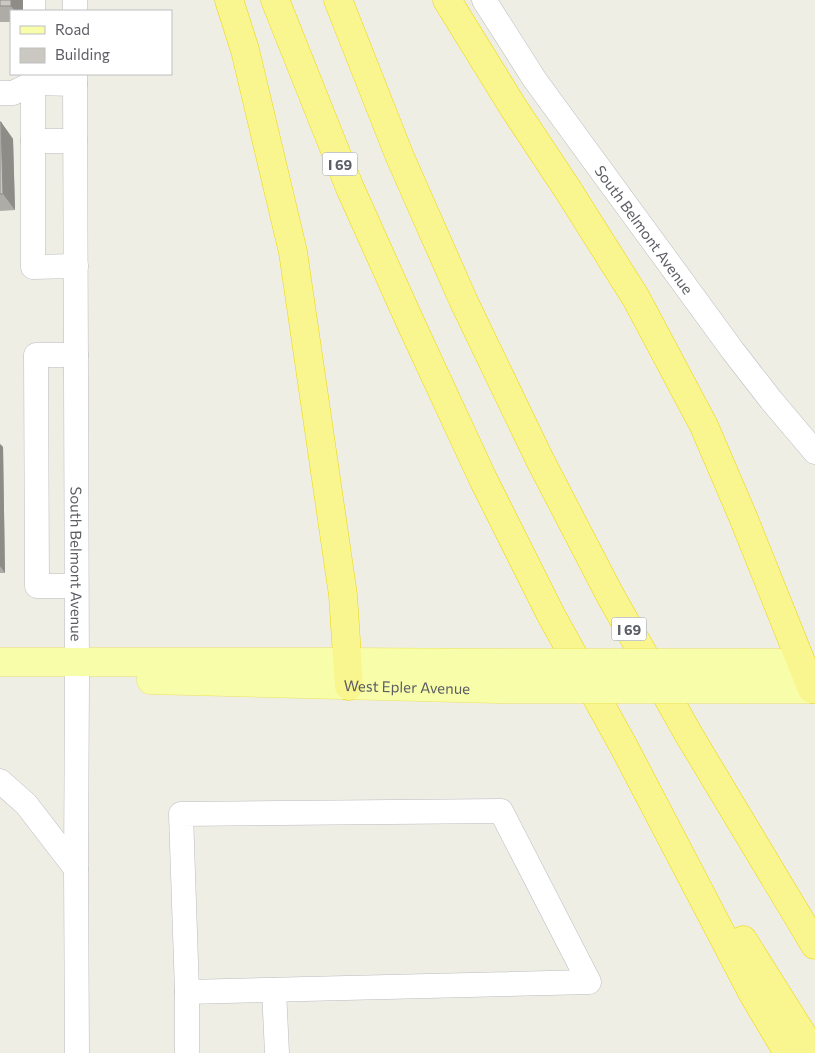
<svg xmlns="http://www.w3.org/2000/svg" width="815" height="1053" font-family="Commissioner,sans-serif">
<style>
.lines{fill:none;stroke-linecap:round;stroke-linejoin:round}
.minor-casing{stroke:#bbbcc2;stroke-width:25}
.major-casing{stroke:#eee45d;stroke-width:29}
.highway-casing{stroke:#ecd606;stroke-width:29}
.minor{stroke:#fff;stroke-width:24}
.major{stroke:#f8fdaa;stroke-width:28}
.highway{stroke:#faf68f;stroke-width:28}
.major-bridge-casing{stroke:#eee45d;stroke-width:29;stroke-linecap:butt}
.major-bridge{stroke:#f8fdaa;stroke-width:28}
.wall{fill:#aeaca6}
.shaded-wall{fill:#8d8c87}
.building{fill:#cac8c1;stroke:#8d8c87}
.labels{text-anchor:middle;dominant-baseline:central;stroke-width:4.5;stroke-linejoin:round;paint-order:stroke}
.shield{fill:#fff;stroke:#8d8e92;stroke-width:1}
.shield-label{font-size:14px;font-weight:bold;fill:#5c5e64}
.street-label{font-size:15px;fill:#5c5e64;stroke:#fff}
</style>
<rect width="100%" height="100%" fill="#eeeee4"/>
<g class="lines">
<g class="minor-casing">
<g id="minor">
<polyline points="75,0 75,11"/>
<path id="s1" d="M484,0L535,80L733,351L771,400L815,452"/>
<polyline points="33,11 33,0"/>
<polyline points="33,74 33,267 76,266"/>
<path id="s2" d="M75,74L77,679L76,869L77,1053"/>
<polyline points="0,93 13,93 33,83 75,84"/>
<polyline points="33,141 75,141"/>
<polyline points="76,355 36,355 37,586 76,586"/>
<polyline points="0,781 26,804 76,869"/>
<polygon points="501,811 589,982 187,992 181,814"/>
<polyline points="274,990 277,1053"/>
<polyline points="187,992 187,1053"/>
</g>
</g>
<g class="major-casing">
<g id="major">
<polyline points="0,662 348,662 497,663"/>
<polyline points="745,663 801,663"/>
<path id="s3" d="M151,680L497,689"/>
<polyline points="745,689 812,689"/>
</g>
</g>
<g class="highway-casing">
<g id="highway">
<polyline points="229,0 245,50 293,252 343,595 349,686"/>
<polyline points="275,0 350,188 412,326 483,479 551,615 624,747 753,994 788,1053"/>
<polyline points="338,0 400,157 464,302 540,460 610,595 689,735 815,945"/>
<polyline points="447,0 513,107 568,190 636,298 704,426 743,517 812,689"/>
<polyline points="743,940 814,1053"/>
</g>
</g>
<use href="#minor" class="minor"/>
<use href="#major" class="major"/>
<use href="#highway" class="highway"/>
<g class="major-bridge-casing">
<g id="major-bridge">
<polyline points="497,663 745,663"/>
<polyline points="497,689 745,689"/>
</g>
</g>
<use href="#major-bridge" class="major-bridge"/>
</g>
<g class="wall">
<polygon points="0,0 23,0 23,11 11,11 11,22 0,22"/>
<polygon points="0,122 1,122 13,139 15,210 0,211"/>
<polygon points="0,444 3,447 5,573 0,573"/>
</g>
<g class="shaded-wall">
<polygon points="11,0 23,0 23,11 15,11 11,6"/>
<polygon points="1,122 13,139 15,210 3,194"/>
<polygon points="0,444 3,447 5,573 0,566"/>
</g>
<g class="building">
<rect x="0" y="0" width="11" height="6"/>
<polygon points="0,122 1,122 3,194 0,194"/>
</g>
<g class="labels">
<g class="shield">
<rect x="322.5" y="152.5" width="35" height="23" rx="4"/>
<rect x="611.5" y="617.5" width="35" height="23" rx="4"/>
</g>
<g class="shield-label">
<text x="340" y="164">I 69</text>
<text x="629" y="629">I 69</text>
</g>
<g class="street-label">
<text stroke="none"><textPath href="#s1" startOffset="280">South Belmont Avenue</textPath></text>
<text stroke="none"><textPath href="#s2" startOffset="490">South Belmont Avenue</textPath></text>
<text stroke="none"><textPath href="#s3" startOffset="256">West Epler Avenue</textPath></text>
</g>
</g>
<rect x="10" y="10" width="162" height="65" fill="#ffffff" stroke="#bebfc1"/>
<rect x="20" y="26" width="25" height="8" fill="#f8fdaa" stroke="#bebfc1"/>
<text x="55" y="35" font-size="15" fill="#5c5e64">Road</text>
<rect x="20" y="48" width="25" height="15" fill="#cac8c1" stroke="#bebfc1"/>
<text x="55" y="60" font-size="15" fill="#5c5e64">Building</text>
</svg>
